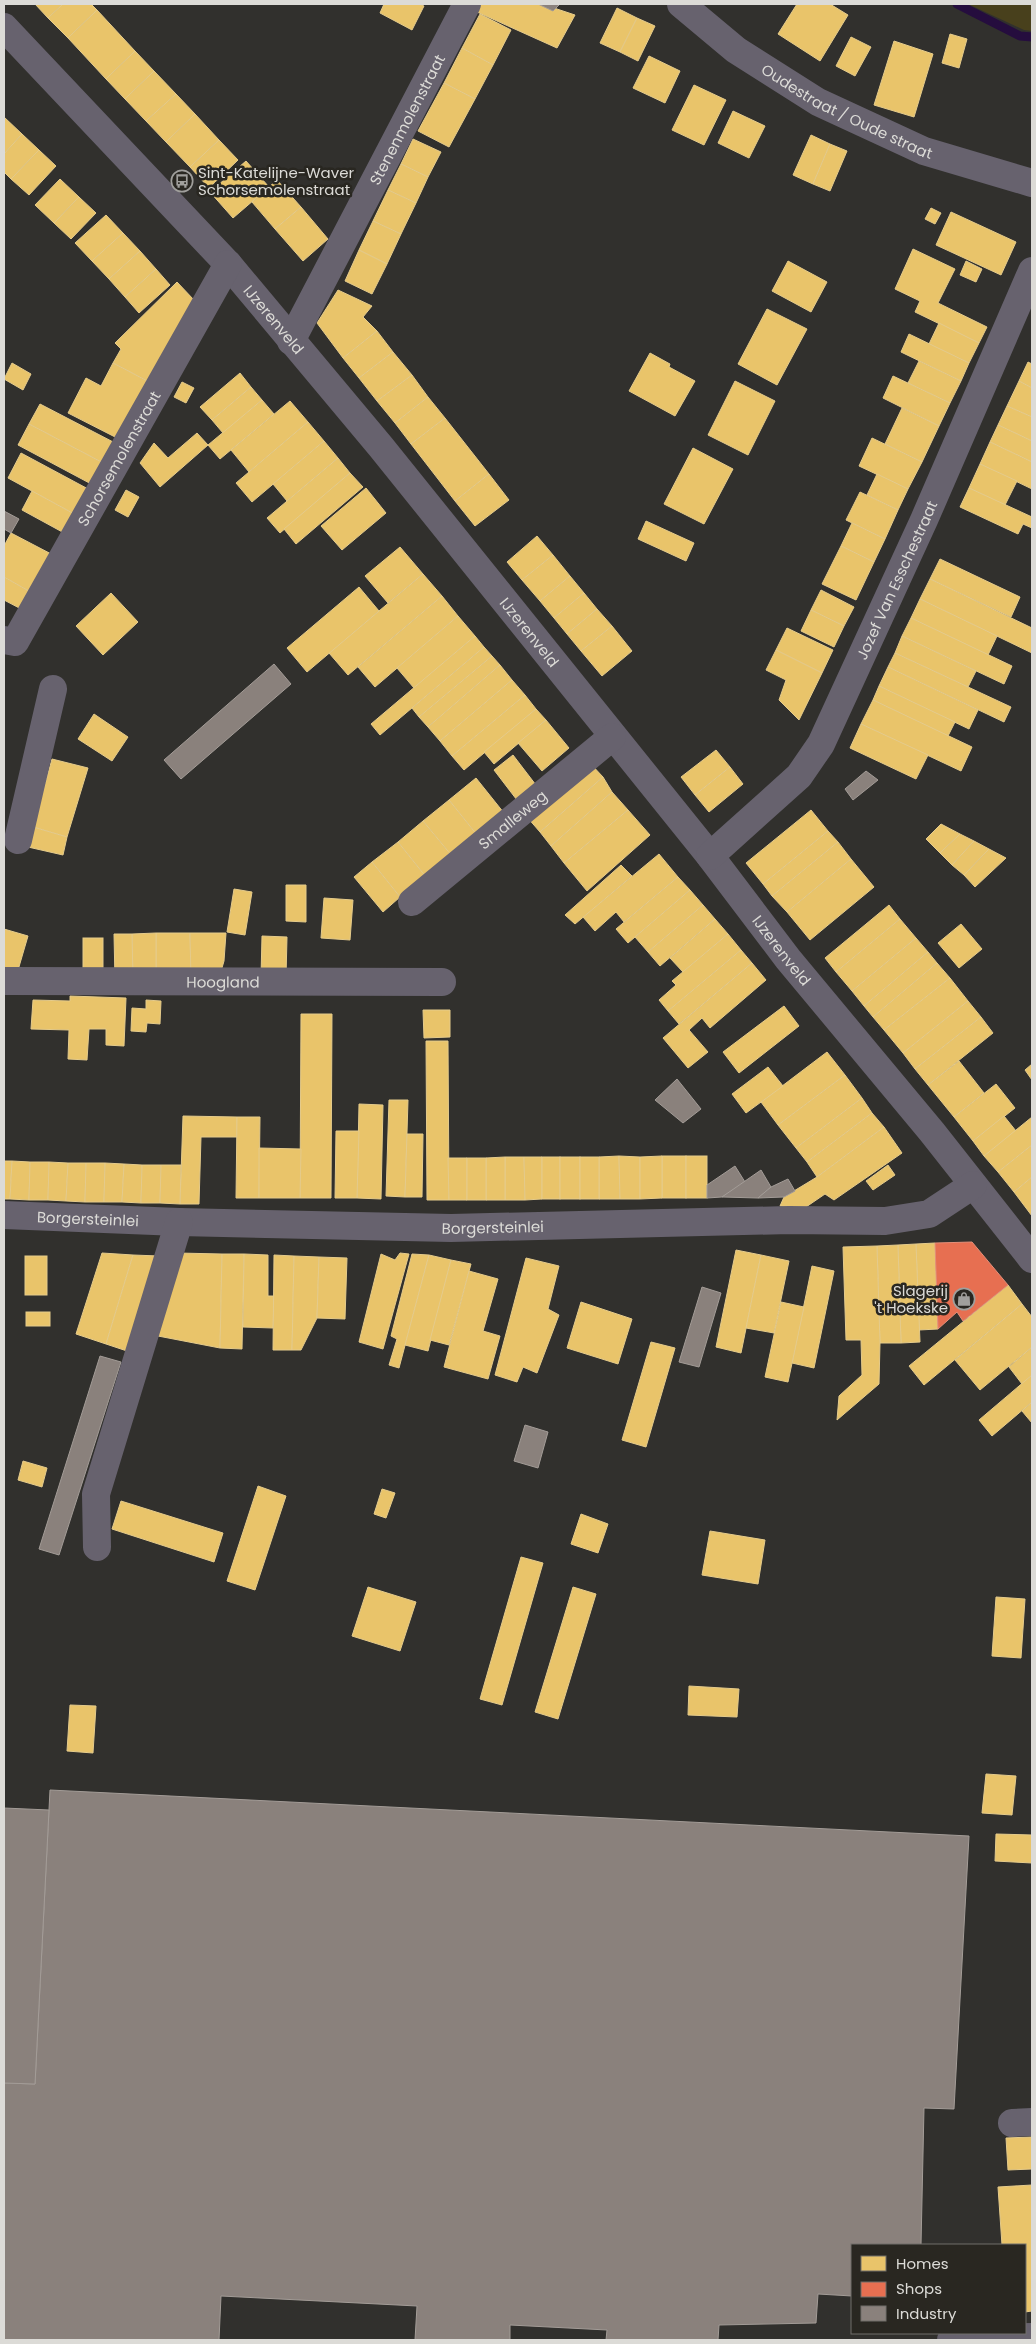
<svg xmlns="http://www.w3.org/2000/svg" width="1036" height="2344" font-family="Poppins,sans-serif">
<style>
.green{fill:#48401c}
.homes{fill:#e9c46a;stroke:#e5cb8b}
.shops{fill:#e76f51;stroke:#e48f79}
.industry{fill:#8a817c;stroke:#a39c97}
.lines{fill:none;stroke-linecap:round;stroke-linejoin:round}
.stream{stroke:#250d3e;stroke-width:9}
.minor{stroke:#67626e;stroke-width:28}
.labels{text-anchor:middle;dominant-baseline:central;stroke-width:5;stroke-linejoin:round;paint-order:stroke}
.street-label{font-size:15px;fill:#dcdbd7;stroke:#292721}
.poi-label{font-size:15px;fill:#dcdbd7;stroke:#292721;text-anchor:start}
</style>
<rect width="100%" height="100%" fill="#31302d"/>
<polygon class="green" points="968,4 1032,4 1032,31 1024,30"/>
<g class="homes">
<polygon points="35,4 63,4 48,18"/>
<polygon points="63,4 91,4 97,10 68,38 48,18"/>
<polygon points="384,4 419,4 424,6 412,30 380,13"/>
<polygon points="481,4 542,4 575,15 557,48 477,12"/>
<polygon points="797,4 830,4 848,15 820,61 778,34"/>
<polygon points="617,8 637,18 620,52 600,43"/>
<polygon points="97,10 135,51 106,79 68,38"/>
<polygon points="480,14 511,30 493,65 462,48"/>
<polygon points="637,18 655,26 638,61 620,52"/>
<polygon points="950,34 967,39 959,68 942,63"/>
<polygon points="851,37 871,47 855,76 836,66"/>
<polygon points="894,41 933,54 914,117 874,105"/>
<polygon points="462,48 493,65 475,99 444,83"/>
<polygon points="135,51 154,71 125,99 106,79"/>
<polygon points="649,56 680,71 665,103 633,88"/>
<polygon points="154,71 176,94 146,121 125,99"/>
<polygon points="444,83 475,99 449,147 418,131"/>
<polygon points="694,85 726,100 704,145 672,130"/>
<polygon points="176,94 195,114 166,142 146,121"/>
<polygon points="733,111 765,126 749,158 718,143"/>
<polygon points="195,114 219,140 190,167 166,142"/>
<polygon points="4,117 22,134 4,154"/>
<polygon points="22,134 39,150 11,179 4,172 4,154"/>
<polygon points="811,135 830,144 813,184 793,175"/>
<polygon points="413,139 441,152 428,177 401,164"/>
<polygon points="219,140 238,160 209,188 190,167"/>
<polygon points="830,144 847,151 830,191 813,184"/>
<polygon points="39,150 56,166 29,195 11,179"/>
<polygon points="246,161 269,187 233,218 210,192"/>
<polygon points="401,164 428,177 416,203 388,190"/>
<polygon points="60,179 79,197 54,223 35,205"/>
<polygon points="277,180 301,207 275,229 252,202"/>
<polygon points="388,190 416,203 401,234 373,221"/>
<polygon points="79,197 96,213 71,239 54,223"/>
<polygon points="301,207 328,239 303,261 275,229"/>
<polygon points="931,208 941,213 935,224 925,219"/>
<polygon points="951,212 1016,242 1001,275 936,245"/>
<polygon points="106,215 123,233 92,261 75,243"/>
<polygon points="373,221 401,234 387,264 359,250"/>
<polygon points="123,233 140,251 109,279 92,261"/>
<polygon points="913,249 955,269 938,303 987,327 979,343 915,312 920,301 895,289"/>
<polygon points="359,250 387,264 372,294 345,281"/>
<polygon points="140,251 156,269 125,297 109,279"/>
<polygon points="788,261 827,282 811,312 772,291"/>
<polygon points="966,261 982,269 976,282 960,275"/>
<polygon points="156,269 170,285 139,313 125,297"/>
<polygon points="177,282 194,300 151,383 113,363 121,349 115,343"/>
<polygon points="338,290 372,306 363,317 377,331 343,358 317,323"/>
<polygon points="767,309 807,329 777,385 738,364"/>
<polygon points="939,323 979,343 969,363 929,344"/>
<polygon points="377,331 393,352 359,378 343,358"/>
<polygon points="909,334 969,363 961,381 901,352"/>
<polygon points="393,352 412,375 377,401 359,378"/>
<polygon points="650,353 670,364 669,367 695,381 675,416 629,391"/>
<polygon points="919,361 961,381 950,403 908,383"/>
<polygon points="1028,362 1032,364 1032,388 1019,381"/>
<polygon points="12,363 31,374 23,390 4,379"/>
<polygon points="113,363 151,383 121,440 68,413 86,378 101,386"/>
<polygon points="240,373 251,387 212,420 200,407"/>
<polygon points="412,375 428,397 395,423 377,401"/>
<polygon points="893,376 950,403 939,426 883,398"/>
<polygon points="735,381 775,401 748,455 708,435"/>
<polygon points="1019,381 1032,388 1032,417 1007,406"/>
<polygon points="182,382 194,388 186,403 174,397"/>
<polygon points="251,387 262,400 223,433 212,420"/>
<polygon points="428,397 445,418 411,444 395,423"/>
<polygon points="262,400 274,414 220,459 208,445"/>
<polygon points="290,401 308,422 249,472 231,450"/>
<polygon points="40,404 117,444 107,465 29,424"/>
<polygon points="1007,406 1032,417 1032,441 998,425"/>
<polygon points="902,408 939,426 922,462 885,444"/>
<polygon points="445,418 489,474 455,501 411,444"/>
<polygon points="308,422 324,441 252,502 236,483"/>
<polygon points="29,424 107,465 95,486 18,445"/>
<polygon points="998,425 1032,441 1032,462 990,442"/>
<polygon points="197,433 208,445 160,487 140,463 154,443 168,458"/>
<polygon points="872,438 922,462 908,489 859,466"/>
<polygon points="324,441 338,458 287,501 273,484"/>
<polygon points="990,442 1032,462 1032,489 980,464"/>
<polygon points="693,448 733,469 704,524 664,504"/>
<polygon points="21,453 90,490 76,515 8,478"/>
<polygon points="338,458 350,473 280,533 267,518"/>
<polygon points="980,464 1017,481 1005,505 969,488"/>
<polygon points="350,473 363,487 296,544 284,529"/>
<polygon points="489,474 509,500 475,526 455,501"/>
<polygon points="877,474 908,489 898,510 867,495"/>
<polygon points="366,488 386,513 342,550 321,526"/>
<polygon points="969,488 1032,517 1032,528 1023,524 1018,534 960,507"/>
<polygon points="126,490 139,497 128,517 115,510"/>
<polygon points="32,491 76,515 66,534 22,510"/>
<polygon points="860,492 898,510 885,539 846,520"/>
<polygon points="646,521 694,543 686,561 638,539"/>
<polygon points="852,523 885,539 874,562 841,546"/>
<polygon points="11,533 55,556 34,594 4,577 4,546"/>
<polygon points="537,536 553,555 522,580 507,562"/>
<polygon points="841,546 874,562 856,600 822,584"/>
<polygon points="400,547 423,574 388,603 365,576"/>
<polygon points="553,555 570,576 540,601 522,580"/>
<polygon points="940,559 1020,597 1011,617 930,579"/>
<polygon points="423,574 442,596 348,675 329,653"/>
<polygon points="570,576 584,593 554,618 540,601"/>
<polygon points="4,577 34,594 25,611 4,600"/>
<polygon points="930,579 1032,628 1032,653 920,599"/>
<polygon points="359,587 379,611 307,672 287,648"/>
<polygon points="821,590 854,607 844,626 811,610"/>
<polygon points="111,593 138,622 103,655 76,626"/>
<polygon points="584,593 597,609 567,634 554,618"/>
<polygon points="442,596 458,616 375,687 358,667"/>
<polygon points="920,599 997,636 988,655 911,618"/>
<polygon points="597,609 612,626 581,651 567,634"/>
<polygon points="811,610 844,626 834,647 801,631"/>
<polygon points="458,616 475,636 414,688 397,668"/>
<polygon points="911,618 1012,666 1004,684 902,636"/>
<polygon points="612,626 632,651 602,676 581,651"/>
<polygon points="787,628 833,650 822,673 776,650"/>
<polygon points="475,636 484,647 380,735 371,724"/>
<polygon points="902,636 976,671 968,687 895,653"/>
<polygon points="484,647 492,656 419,717 412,708"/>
<polygon points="776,650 822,673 799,720 779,700 786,680 766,670"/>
<polygon points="895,653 1011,707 1004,722 888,667"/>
<polygon points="492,656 500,665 428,727 419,717"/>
<polygon points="500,665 512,680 440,741 428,727"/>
<polygon points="888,667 978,710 969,729 879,686"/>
<polygon points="512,680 525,695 452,756 440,741"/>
<polygon points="879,686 955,722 948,736 873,700"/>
<polygon points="525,695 536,709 464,770 452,756"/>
<polygon points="873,700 972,747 961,771 861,724"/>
<polygon points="536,709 546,720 494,764 484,752"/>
<polygon points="94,714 128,737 112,761 78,739"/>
<polygon points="546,720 569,748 542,771 518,743"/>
<polygon points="861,724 928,755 916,779 850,748"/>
<polygon points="716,750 730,767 695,795 681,777"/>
<polygon points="513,755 539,789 520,804 494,770"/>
<polygon points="52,759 88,768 67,837 33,827"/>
<polygon points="589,762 603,777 540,832 527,817"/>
<polygon points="730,767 743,784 709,812 695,795"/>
<polygon points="603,777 612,792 551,846 540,832"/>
<polygon points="476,778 504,813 477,835 449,800"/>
<polygon points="612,792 628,810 564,863 551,846"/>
<polygon points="449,800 477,835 452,856 423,821"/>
<polygon points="628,810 650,835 587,891 564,863"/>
<polygon points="811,810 828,831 763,884 746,863"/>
<polygon points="423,821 452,856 426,877 398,842"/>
<polygon points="941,824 960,834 940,853 926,839"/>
<polygon points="33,827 67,837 63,855 28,847"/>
<polygon points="828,831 838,842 772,896 763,884"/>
<polygon points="960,834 974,841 952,865 940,853"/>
<polygon points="974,841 989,849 964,875 952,865"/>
<polygon points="398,842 426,877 400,897 372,862"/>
<polygon points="838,842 851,859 787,912 772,896"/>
<polygon points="989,849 1006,858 975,887 964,875"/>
<polygon points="659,854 678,877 624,922 616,912 595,931 583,917"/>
<polygon points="851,859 874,887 810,940 787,912"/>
<polygon points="372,862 400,897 383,912 354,877"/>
<polygon points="621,865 632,876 575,924 565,915"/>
<polygon points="678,877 690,890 628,943 616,929"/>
<polygon points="286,885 306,885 306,922 286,921"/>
<polygon points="234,889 252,892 245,935 227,932"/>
<polygon points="690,890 703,905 648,952 635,937"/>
<polygon points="324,898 353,900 350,940 321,938"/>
<polygon points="703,905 715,919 660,966 648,952"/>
<polygon points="889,905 900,919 836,972 825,958"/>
<polygon points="715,919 728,934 683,972 670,958"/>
<polygon points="900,919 916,938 852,991 836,972"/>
<polygon points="961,924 982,949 959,968 938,943"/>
<polygon points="4,929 28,936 16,977 4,973"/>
<polygon points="156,933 190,933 191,980 156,980"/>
<polygon points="156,933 156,980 133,980 132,934"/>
<polygon points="190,933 226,933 224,961 219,978 191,980"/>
<polygon points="114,934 132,934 133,980 115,980"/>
<polygon points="728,934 741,950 668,1011 659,1000 676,985 672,981"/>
<polygon points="262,936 287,937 286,977 261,977"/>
<rect x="83" y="938" width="20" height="38"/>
<polygon points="916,938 928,952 864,1006 852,991"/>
<polygon points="741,950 752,963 679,1024 668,1011"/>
<polygon points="928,952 937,963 873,1017 864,1006"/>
<polygon points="752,963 766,980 710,1028 702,1018 689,1030 708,1052 688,1068 663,1038"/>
<polygon points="937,963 950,978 884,1030 873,1017"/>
<polygon points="950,978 968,1001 903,1053 884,1030"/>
<polygon points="70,996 126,998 124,1046 106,1045 106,1029 89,1029 87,1060 68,1059 69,1030 31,1029 33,1000 70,1001"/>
<polygon points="146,1000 161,1001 160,1024 147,1023 146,1032 131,1031 132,1008 146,1009"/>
<polygon points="968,1001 981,1017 915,1069 903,1053"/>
<polygon points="784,1006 799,1026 739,1073 723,1052"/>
<polygon points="423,1010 450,1010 450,1037 424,1038"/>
<polygon points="301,1014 332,1014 331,1198 300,1198"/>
<polygon points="981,1017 993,1033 928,1085 915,1069"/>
<polygon points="426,1041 448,1041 449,1200 427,1200"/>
<polygon points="827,1052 845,1075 778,1125 761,1102"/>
<polygon points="959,1061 984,1093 954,1117 928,1085"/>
<polygon points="1032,1064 1032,1080 1025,1070"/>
<polygon points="768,1067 783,1086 746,1113 732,1094"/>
<polygon points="845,1075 862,1098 796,1148 778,1125"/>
<polygon points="996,1084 1015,1108 973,1141 954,1117"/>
<polygon points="862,1098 872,1113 807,1162 796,1148"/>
<polygon points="389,1100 408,1100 405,1197 386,1196"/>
<polygon points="359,1104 383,1105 381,1199 357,1198"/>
<polygon points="872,1113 884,1127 817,1177 807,1162"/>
<polygon points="183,1116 237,1117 237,1137 201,1137 199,1204 180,1204"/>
<polygon points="1004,1116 1016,1131 984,1156 973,1141"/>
<polygon points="237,1117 260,1117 259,1198 236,1198"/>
<polygon points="1032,1117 1032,1145 998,1172 984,1156"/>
<polygon points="884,1127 902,1153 834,1200 825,1194 806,1207 780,1206 784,1197 817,1177"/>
<polygon points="336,1131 359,1131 357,1198 335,1198"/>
<polygon points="407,1134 423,1134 422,1197 405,1197"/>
<polygon points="1032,1145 1032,1177 1014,1192 998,1172"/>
<polygon points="259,1148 301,1149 300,1198 259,1198"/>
<polygon points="619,1156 620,1199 599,1199 599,1157"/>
<polygon points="619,1156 640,1157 640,1199 620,1199"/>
<rect x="662" y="1156" width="24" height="42"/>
<polygon points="662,1156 662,1198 640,1199 640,1157"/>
<rect x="686" y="1156" width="21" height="42"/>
<polygon points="505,1157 524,1157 525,1200 505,1200"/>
<polygon points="505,1157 505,1200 486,1200 486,1158"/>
<polygon points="524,1157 542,1157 542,1199 525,1200"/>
<rect x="542" y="1157" width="18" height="42"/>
<rect x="560" y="1157" width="20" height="42"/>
<rect x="580" y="1157" width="19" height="42"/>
<polygon points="448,1158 467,1158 467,1200 449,1200"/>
<rect x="467" y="1158" width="19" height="42"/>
<polygon points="4,1161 12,1161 10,1199 4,1199"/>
<polygon points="12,1161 30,1162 29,1200 10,1199"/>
<polygon points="30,1162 49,1162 48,1200 29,1200"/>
<polygon points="49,1162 68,1163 66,1201 48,1200"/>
<polygon points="68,1163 86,1163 85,1202 66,1201"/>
<polygon points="86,1163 105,1163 104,1202 85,1202"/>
<polygon points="105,1163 124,1164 122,1202 104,1202"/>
<polygon points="124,1164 142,1165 141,1203 122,1202"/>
<polygon points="142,1165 161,1165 160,1203 141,1203"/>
<polygon points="161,1165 181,1165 180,1204 160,1203"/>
<polygon points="888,1165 895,1175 873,1190 866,1181"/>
<polygon points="1032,1177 1032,1216 1014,1192"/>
<polygon points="935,1243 938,1329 919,1330 916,1244"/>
<polygon points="916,1244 920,1342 901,1343 898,1245"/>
<polygon points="898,1245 901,1343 880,1343 877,1246"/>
<polygon points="877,1246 880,1343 879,1384 837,1420 839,1396 862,1375 861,1340 846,1340 843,1247"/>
<polygon points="736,1250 761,1255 741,1353 716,1347"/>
<polygon points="102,1253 133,1255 106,1344 76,1334"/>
<polygon points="178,1253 222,1254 220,1348 158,1336"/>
<polygon points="400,1253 409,1254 383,1349 359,1342 381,1254 395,1260"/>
<polygon points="222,1254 244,1254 242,1349 220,1348"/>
<polygon points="244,1254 268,1255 268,1296 274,1296 273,1328 243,1327"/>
<polygon points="412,1254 429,1255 399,1368 389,1365 397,1339 391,1336"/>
<polygon points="133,1255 159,1256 130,1352 106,1344"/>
<polygon points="274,1255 294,1256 292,1350 273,1350"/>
<polygon points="429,1255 451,1260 428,1351 405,1345"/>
<polygon points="761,1255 789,1261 774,1333 746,1328"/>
<rect x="25" y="1256" width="22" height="39"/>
<polygon points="294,1256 319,1257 317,1318 301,1350 292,1350"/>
<polygon points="319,1257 347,1258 345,1319 317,1318"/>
<polygon points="526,1258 559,1266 548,1309 559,1315 537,1373 523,1367 517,1382 495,1375"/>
<polygon points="451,1260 471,1264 449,1345 430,1340"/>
<polygon points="812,1266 834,1271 814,1368 792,1363"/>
<polygon points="469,1271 498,1279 483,1331 500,1336 488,1379 444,1367"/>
<polygon points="1008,1285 1022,1304 924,1385 909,1366"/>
<polygon points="581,1302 632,1319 618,1364 567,1348"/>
<polygon points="781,1302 804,1307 788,1382 765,1377"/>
<polygon points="1022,1304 1032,1317 1032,1347 980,1390 955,1360"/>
<rect x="26" y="1312" width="24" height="14"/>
<polygon points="651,1342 675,1348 646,1447 622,1440"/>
<polygon points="1032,1347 1032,1375 1022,1384 1009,1367"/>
<polygon points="1032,1375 1032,1402 992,1436 979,1420"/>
<polygon points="1032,1402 1032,1423 1022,1411"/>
<polygon points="23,1461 47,1468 42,1487 18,1480"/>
<polygon points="258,1486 286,1496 255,1590 227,1581"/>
<polygon points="382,1489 395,1493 386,1518 374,1514"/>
<polygon points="121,1501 223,1533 214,1562 112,1529"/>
<polygon points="581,1514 608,1524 598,1553 571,1544"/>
<polygon points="710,1531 765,1540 758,1584 702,1575"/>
<polygon points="521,1557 543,1563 502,1705 480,1699"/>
<polygon points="368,1587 416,1602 400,1651 352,1636"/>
<polygon points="573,1587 596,1594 558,1719 535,1712"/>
<polygon points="996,1597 1025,1599 1021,1658 992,1656"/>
<polygon points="689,1686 739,1689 737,1717 688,1715"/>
<polygon points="70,1705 96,1706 93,1753 67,1751"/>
<polygon points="986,1774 1016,1776 1012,1815 982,1813"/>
<polygon points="996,1834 1032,1835 1032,1863 995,1861"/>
<polygon points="1032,2137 1032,2169 1008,2170 1006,2138"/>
<polygon points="1032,2185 1032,2311 1025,2312 1025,2245 1002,2245 998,2187"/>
</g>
<polygon class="shops" points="972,1242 1008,1285 963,1321 957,1312 938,1329 935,1243"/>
<g class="industry">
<polygon points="538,4 560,4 553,11"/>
<polygon points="4,511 19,519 11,533 4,529"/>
<polygon points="274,664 291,684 181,779 164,760"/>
<polygon points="866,771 878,780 853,800 845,789"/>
<polygon points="677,1079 701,1109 683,1123 655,1100"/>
<polygon points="735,1166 745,1182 722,1197 707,1198 707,1185"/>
<polygon points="761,1170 771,1187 758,1198 722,1197"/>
<polygon points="788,1179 795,1191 784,1197 758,1198 771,1187"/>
<polygon points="702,1287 721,1293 699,1367 679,1362"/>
<polygon points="100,1356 121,1362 59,1555 39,1549"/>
<polygon points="525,1425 548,1432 538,1468 514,1461"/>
<polygon points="50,1790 969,1836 954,2109 924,2108 921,2245 852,2245 852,2296 818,2294 816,2323 719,2325 718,2340 606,2340 607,2330 510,2325 510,2340 415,2340 417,2306 221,2296 219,2340 4,2340 4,2083 35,2084"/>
<polygon points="4,1808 49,1810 35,2084 4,2083"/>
</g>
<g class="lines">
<polyline class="stream" points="957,4 1020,36 1032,37"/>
<g class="minor">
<path id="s1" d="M681,4L736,50L818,102L924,151L1032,183"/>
<path id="s2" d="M4,27L228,264L381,447L710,856L788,959L932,1132L1032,1259"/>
<path id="s3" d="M291,341L467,4"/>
<path id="s4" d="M4,640L15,642L228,264"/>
<polyline points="18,840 53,689"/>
<path id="s5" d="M710,856L799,776L821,744L924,520L1032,271"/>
<path id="s6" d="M412,902L612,737"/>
<path id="s7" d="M4,981L442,982"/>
<path id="s8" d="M4,1215L179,1222L451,1228L789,1220L885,1221L929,1214L973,1185"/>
<polyline points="97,1547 96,1494 179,1222"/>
<polyline points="1012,2123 1032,2122"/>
<polyline points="951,2340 962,2338 1032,2337"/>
</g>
</g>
<defs>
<g id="bus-ring" transform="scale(1.125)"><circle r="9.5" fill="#292721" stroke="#a09f9c" stroke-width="1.5"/><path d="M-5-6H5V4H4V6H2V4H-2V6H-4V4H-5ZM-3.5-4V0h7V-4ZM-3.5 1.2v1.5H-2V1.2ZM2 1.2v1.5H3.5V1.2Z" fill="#a09f9c"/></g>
<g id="shop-ring" transform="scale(1.125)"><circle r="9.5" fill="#292721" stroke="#a09f9c" stroke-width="1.5"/><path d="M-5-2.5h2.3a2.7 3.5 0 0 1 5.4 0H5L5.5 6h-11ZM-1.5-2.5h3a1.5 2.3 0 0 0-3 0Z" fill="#a09f9c"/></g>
</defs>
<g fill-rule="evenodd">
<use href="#bus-ring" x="182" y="181"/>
<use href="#shop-ring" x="964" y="1299"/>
</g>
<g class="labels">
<g class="street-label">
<text stroke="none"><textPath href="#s1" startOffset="199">Oudestraat / Oude straat</textPath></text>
<text stroke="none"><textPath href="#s3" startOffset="250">Stenenmolenstraat</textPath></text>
<text stroke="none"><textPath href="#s2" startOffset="398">IJzerenveld</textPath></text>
<text stroke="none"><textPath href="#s4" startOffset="222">Schorsemolenstraat</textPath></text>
<text stroke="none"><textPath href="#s5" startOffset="339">Jozef Van Esschestraat</textPath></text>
<text stroke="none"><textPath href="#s2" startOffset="802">IJzerenveld</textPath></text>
<text stroke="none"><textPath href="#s6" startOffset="130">Smalleweg</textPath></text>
<text stroke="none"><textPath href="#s2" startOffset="1208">IJzerenveld</textPath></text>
<text stroke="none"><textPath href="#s7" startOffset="219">Hoogland</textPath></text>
<text stroke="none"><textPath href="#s8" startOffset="84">Borgersteinlei</textPath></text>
<text stroke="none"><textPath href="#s8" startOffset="489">Borgersteinlei</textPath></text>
</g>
<g class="poi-label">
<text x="198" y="172">Sint-Katelijne-Waver<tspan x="198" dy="17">Schorsemolenstraat</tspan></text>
<text x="948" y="1290" text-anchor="end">Slagerij<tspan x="948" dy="17">'t Hoekske</tspan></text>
</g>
</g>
<rect width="1036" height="2344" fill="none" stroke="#dcdbd7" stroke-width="10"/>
<rect x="851" y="2244" width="175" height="90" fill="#292721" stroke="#716f6a"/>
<rect x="861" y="2256" width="25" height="15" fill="#e9c46a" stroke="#716f6a"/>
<text x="896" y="2269" font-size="15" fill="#dcdbd7">Homes</text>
<rect x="861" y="2282" width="25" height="15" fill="#e76f51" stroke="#716f6a"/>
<text x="896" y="2294" font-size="15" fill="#dcdbd7">Shops</text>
<rect x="861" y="2306" width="25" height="15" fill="#8a817c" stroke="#716f6a"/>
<text x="896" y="2319" font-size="15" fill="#dcdbd7">Industry</text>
</svg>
